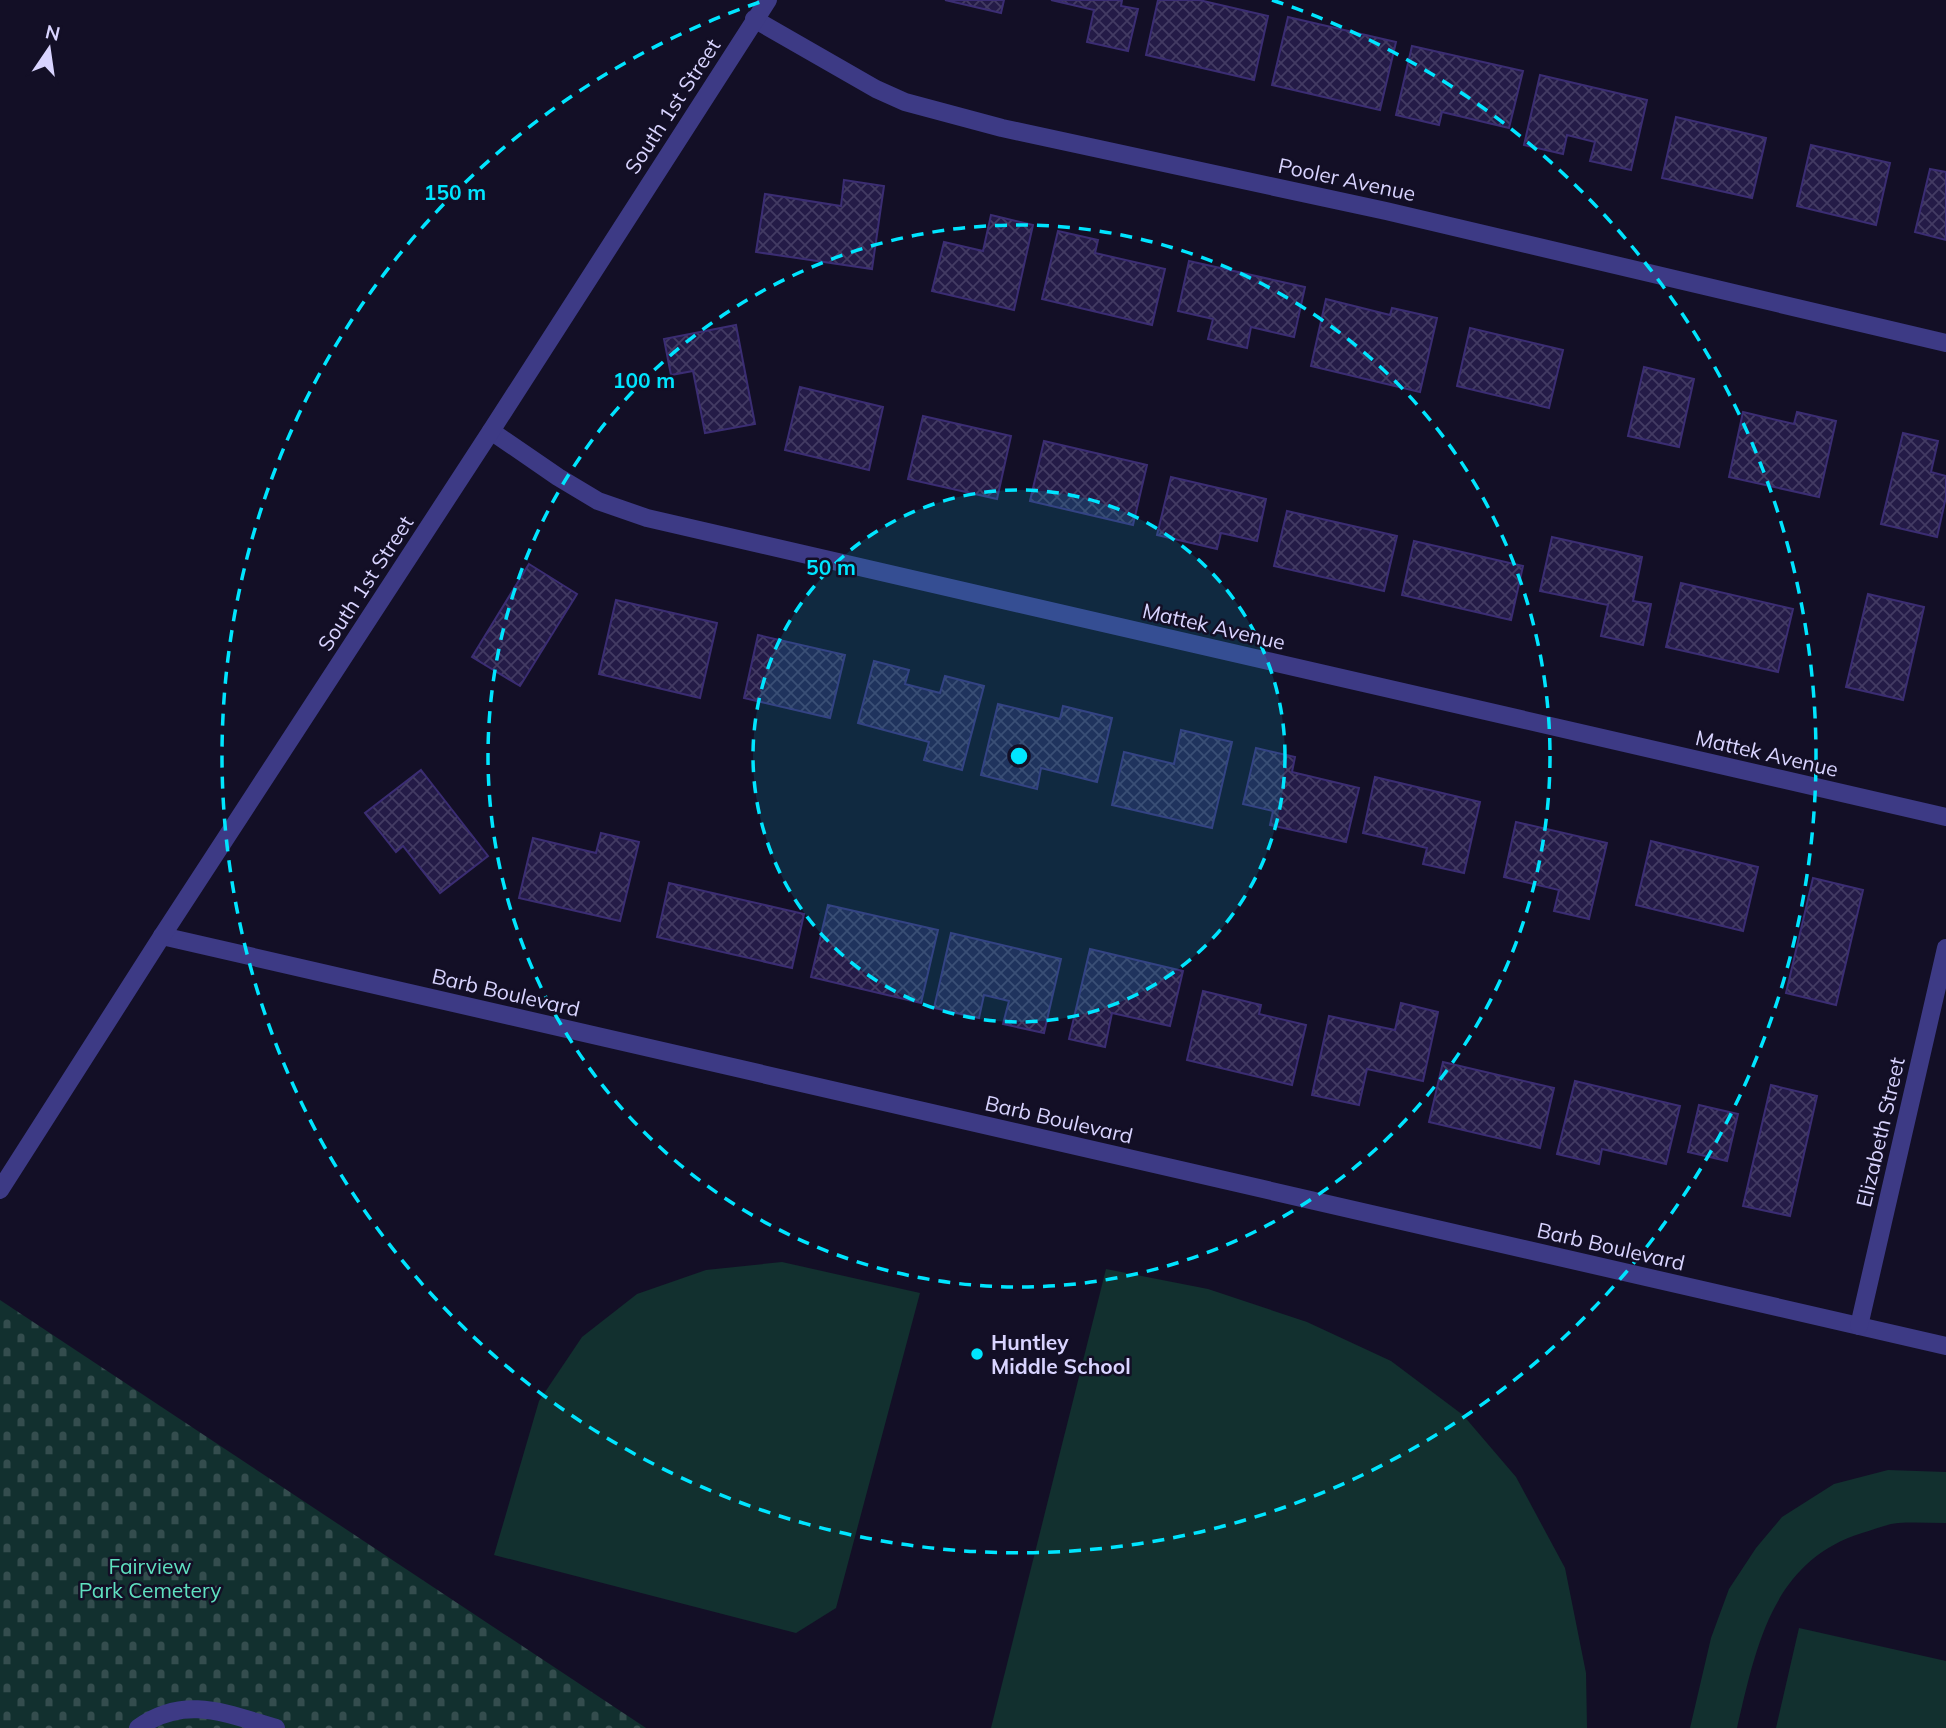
<svg xmlns="http://www.w3.org/2000/svg" width="1946" height="1728" font-family="Mulish,sans-serif">
<style>
.grass{fill:#12302f}
.cemetery{fill:url(#cemetery-stones)}
.building{fill:url(#building-cross-hatch);stroke:#3b2d73;stroke-width:2}
.lines{fill:none;stroke-linecap:round;stroke-linejoin:round}
.minor{stroke:#3d3a85;stroke-width:18}
.ring{fill:none;stroke:#00e5ff;stroke-width:3.5;stroke-dasharray:12 9}
.poi-dot{fill:#00e5ff;stroke:#130f26;stroke-width:2.5}
.labels{text-anchor:middle;dominant-baseline:central;stroke-width:5;stroke-linejoin:round;paint-order:stroke}
.street-label{font-size:21px;fill:#d9d4ff;stroke:#130f26}
.poi-label{font-size:21px;font-weight:bold;fill:#d9d4ff;stroke:#130f26;text-anchor:start}
.park-label{font-size:21px;fill:#5fe0c0;stroke:#130f26}
.centre{fill:#00e5ff;stroke:#130f26;stroke-width:3.5}
.ring-label{font-size:21px;text-anchor:middle;font-weight:bold;fill:#00e5ff;stroke:#130f26;stroke-width:5;stroke-linejoin:round;paint-order:stroke}
</style>
<defs>
<pattern id="cemetery-stones" width="16" height="16" patternUnits="userSpaceOnUse" patternTransform="scale(1.75)"><rect width="16" height="16" fill="#12302f"/><path d="M2 7V4a2 2 0 0 1 4 0v3zM10 15v-3a2 2 0 0 1 4 0v3z" fill="#344d4e"/></pattern>
<pattern id="building-cross-hatch" width="8" height="8" patternUnits="userSpaceOnUse" patternTransform="scale(1.75)"><rect width="8" height="8" fill="#241b47"/><path d="M0 0l8 8M0 8l8-8" fill="none" stroke="#433b63"/></pattern>
</defs>
<rect width="100%" height="100%" fill="#130f26"/>
<g class="grass">
<polygon points="782,1262 920,1293 836,1608 796,1633 494,1555 539,1401 582,1337 637,1294 706,1270"/>
<polygon points="1106,1269 1208,1289 1307,1322 1391,1361 1463,1415 1516,1477 1565,1568 1586,1673 1587,1728 991,1728"/>
<path d="M1888,1470L1946,1472V1523C1930,1523 1914,1522 1898,1523C1886,1524 1874,1530 1862,1533C1772,1561 1756,1647 1737,1728H1690L1711,1638L1729,1589L1756,1548L1782,1517L1834,1484Z"/>
<polygon points="1799,1628 1946,1661 1946,1728 1776,1728"/>
</g>
<polygon class="cemetery" points="0,1300 646,1728 0,1728"/>
<g class="building">
<polygon points="945,0 1004,0 1001,13"/>
<polygon points="1051,0 1122,0 1121,6 1138,9 1128,51 1087,42 1094,10"/>
<polygon points="1158,0 1199,0 1268,16 1254,80 1146,55"/>
<polygon points="1288,17 1396,42 1380,110 1272,85"/>
<polygon points="1412,46 1523,71 1509,128 1442,112 1439,125 1396,115"/>
<polygon points="1540,75 1647,100 1631,170 1590,161 1595,142 1567,135 1563,154 1524,145"/>
<polygon points="1676,117 1766,138 1752,198 1662,178"/>
<polygon points="1811,145 1890,163 1876,225 1797,206"/>
<polygon points="1930,169 1946,172 1946,240 1915,232"/>
<polygon points="844,180 884,186 872,269 756,252 765,194 841,206"/>
<polygon points="991,215 1033,225 1014,310 932,291 944,242 983,251"/>
<polygon points="1058,231 1098,240 1095,253 1165,269 1152,325 1042,299"/>
<polygon points="1189,261 1305,287 1294,337 1251,327 1247,348 1208,339 1213,319 1178,311"/>
<polygon points="1326,299 1390,315 1392,308 1437,318 1420,392 1311,366"/>
<polygon points="736,325 755,424 705,433 693,371 671,375 664,339"/>
<polygon points="1470,328 1563,350 1549,408 1457,386"/>
<polygon points="1644,367 1694,379 1679,447 1628,436"/>
<polygon points="800,387 883,407 869,470 785,450"/>
<polygon points="1743,412 1794,424 1797,412 1836,421 1819,497 1729,477"/>
<polygon points="923,416 1011,436 997,499 908,479"/>
<polygon points="1903,433 1938,441 1931,472 1946,476 1946,497 1937,537 1881,524"/>
<polygon points="1044,441 1147,465 1133,525 1030,501"/>
<polygon points="1171,477 1266,499 1257,541 1221,533 1217,549 1157,535"/>
<polygon points="1287,511 1397,536 1384,591 1274,566"/>
<polygon points="1552,537 1642,557 1633,601 1651,604 1643,645 1601,636 1608,605 1540,591"/>
<polygon points="1414,541 1523,566 1511,620 1402,595"/>
<polygon points="529,564 577,594 520,686 472,657"/>
<polygon points="1681,583 1793,609 1778,672 1666,647"/>
<polygon points="1868,594 1924,607 1903,700 1846,687"/>
<polygon points="616,600 717,623 700,698 599,674"/>
<polygon points="758,635 845,655 830,718 744,698"/>
<polygon points="874,661 909,670 905,684 940,693 945,676 984,686 962,770 924,760 929,742 858,723"/>
<polygon points="998,704 1060,719 1063,706 1112,718 1097,782 1041,768 1037,789 981,775"/>
<polygon points="1181,730 1232,742 1212,828 1112,805 1124,752 1174,764"/>
<polygon points="1256,748 1295,757 1292,772 1359,788 1346,842 1270,825 1273,811 1243,804"/>
<polygon points="421,770 488,856 440,893 403,846 396,852 365,813"/>
<polygon points="1375,777 1480,802 1464,873 1423,864 1427,848 1363,833"/>
<polygon points="1516,822 1607,843 1589,919 1554,911 1559,890 1504,877"/>
<polygon points="601,833 639,842 620,921 519,898 533,838 596,853"/>
<polygon points="1651,841 1758,867 1743,931 1636,905"/>
<polygon points="1813,878 1863,890 1836,1005 1786,993"/>
<polygon points="669,883 804,914 792,968 657,937"/>
<polygon points="828,905 938,930 921,1003 811,977"/>
<polygon points="951,933 1061,959 1044,1033 1003,1024 1009,1001 984,995 979,1018 934,1008"/>
<polygon points="1090,949 1183,971 1170,1026 1112,1013 1105,1047 1069,1039"/>
<polygon points="1203,991 1261,1005 1259,1014 1306,1025 1292,1085 1187,1060"/>
<polygon points="1401,1003 1438,1012 1423,1081 1367,1069 1359,1105 1312,1095 1329,1016 1395,1030"/>
<polygon points="1443,1062 1554,1088 1540,1148 1429,1122"/>
<polygon points="1575,1081 1680,1106 1666,1164 1602,1149 1599,1164 1557,1154"/>
<polygon points="1771,1085 1817,1096 1790,1216 1743,1206"/>
<polygon points="1699,1105 1738,1114 1727,1161 1688,1152"/>
</g>
<g class="lines">
<g class="minor">
<polyline points="754,19 876,89 905,102 1002,128 1386,211 1946,343"/>
<polyline points="491,431 558,477 598,501 647,518 1946,817"/>
<polyline points="162,936 1946,1346"/>
<polyline points="0,1190 162,936 491,431 768,0"/>
<polyline points="1859,1326 1946,948"/>
<path d="M138,1728C185,1694 227,1714 276,1728"/>
</g>
</g>
<circle cx="1019" cy="756" r="266" fill="#00e5ff" fill-opacity=".12"/>
<g class="ring">
<circle cx="1019" cy="756" r="266"/>
<circle cx="1019" cy="756" r="531"/>
<path d="M1272 0A797 797 0 1 1 766 0"/>
</g>
<circle class="poi-dot" cx="977" cy="1354" r="7"/>
<g class="labels">
<g class="street-label">
<text transform="translate(672 106) rotate(-57)">South 1st Street</text>
<text transform="translate(1347 179) rotate(12)">Pooler Avenue</text>
<text transform="translate(365 583) rotate(-57)">South 1st Street</text>
<text transform="translate(1214 626) rotate(13)">Mattek Avenue</text>
<text transform="translate(1767 753) rotate(13)">Mattek Avenue</text>
<text transform="translate(506 992) rotate(13)">Barb Boulevard</text>
<text transform="translate(1059 1119) rotate(13)">Barb Boulevard</text>
<text transform="translate(1880 1132) rotate(-77)">Elizabeth Street</text>
<text transform="translate(1611 1246) rotate(13)">Barb Boulevard</text>
</g>
<g class="poi-label">
<text x="991" y="1342">Huntley<tspan x="991" dy="24">Middle School</tspan></text>
</g>
<g class="park-label">
<text x="150" y="1566">Fairview<tspan x="150" dy="24">Park Cemetery</tspan></text>
</g>
</g>
<circle cx="1019" cy="756" r="10" class="centre"/>
<g class="ring-label">
<text x="455" y="200">150 m</text>
<text x="644" y="388">100 m</text>
<text x="831" y="575">50 m</text>
</g>
<g transform="translate(49 49) rotate(13)" stroke="#130f26" stroke-width="5" paint-order="stroke">
<path d="M0-5L12 26L0 18L-12 26Z" fill="#d9d4ff"/>
<text y="-10" font-size="19" font-weight="bold" text-anchor="middle" fill="#d9d4ff">N</text>
</g>
</svg>
